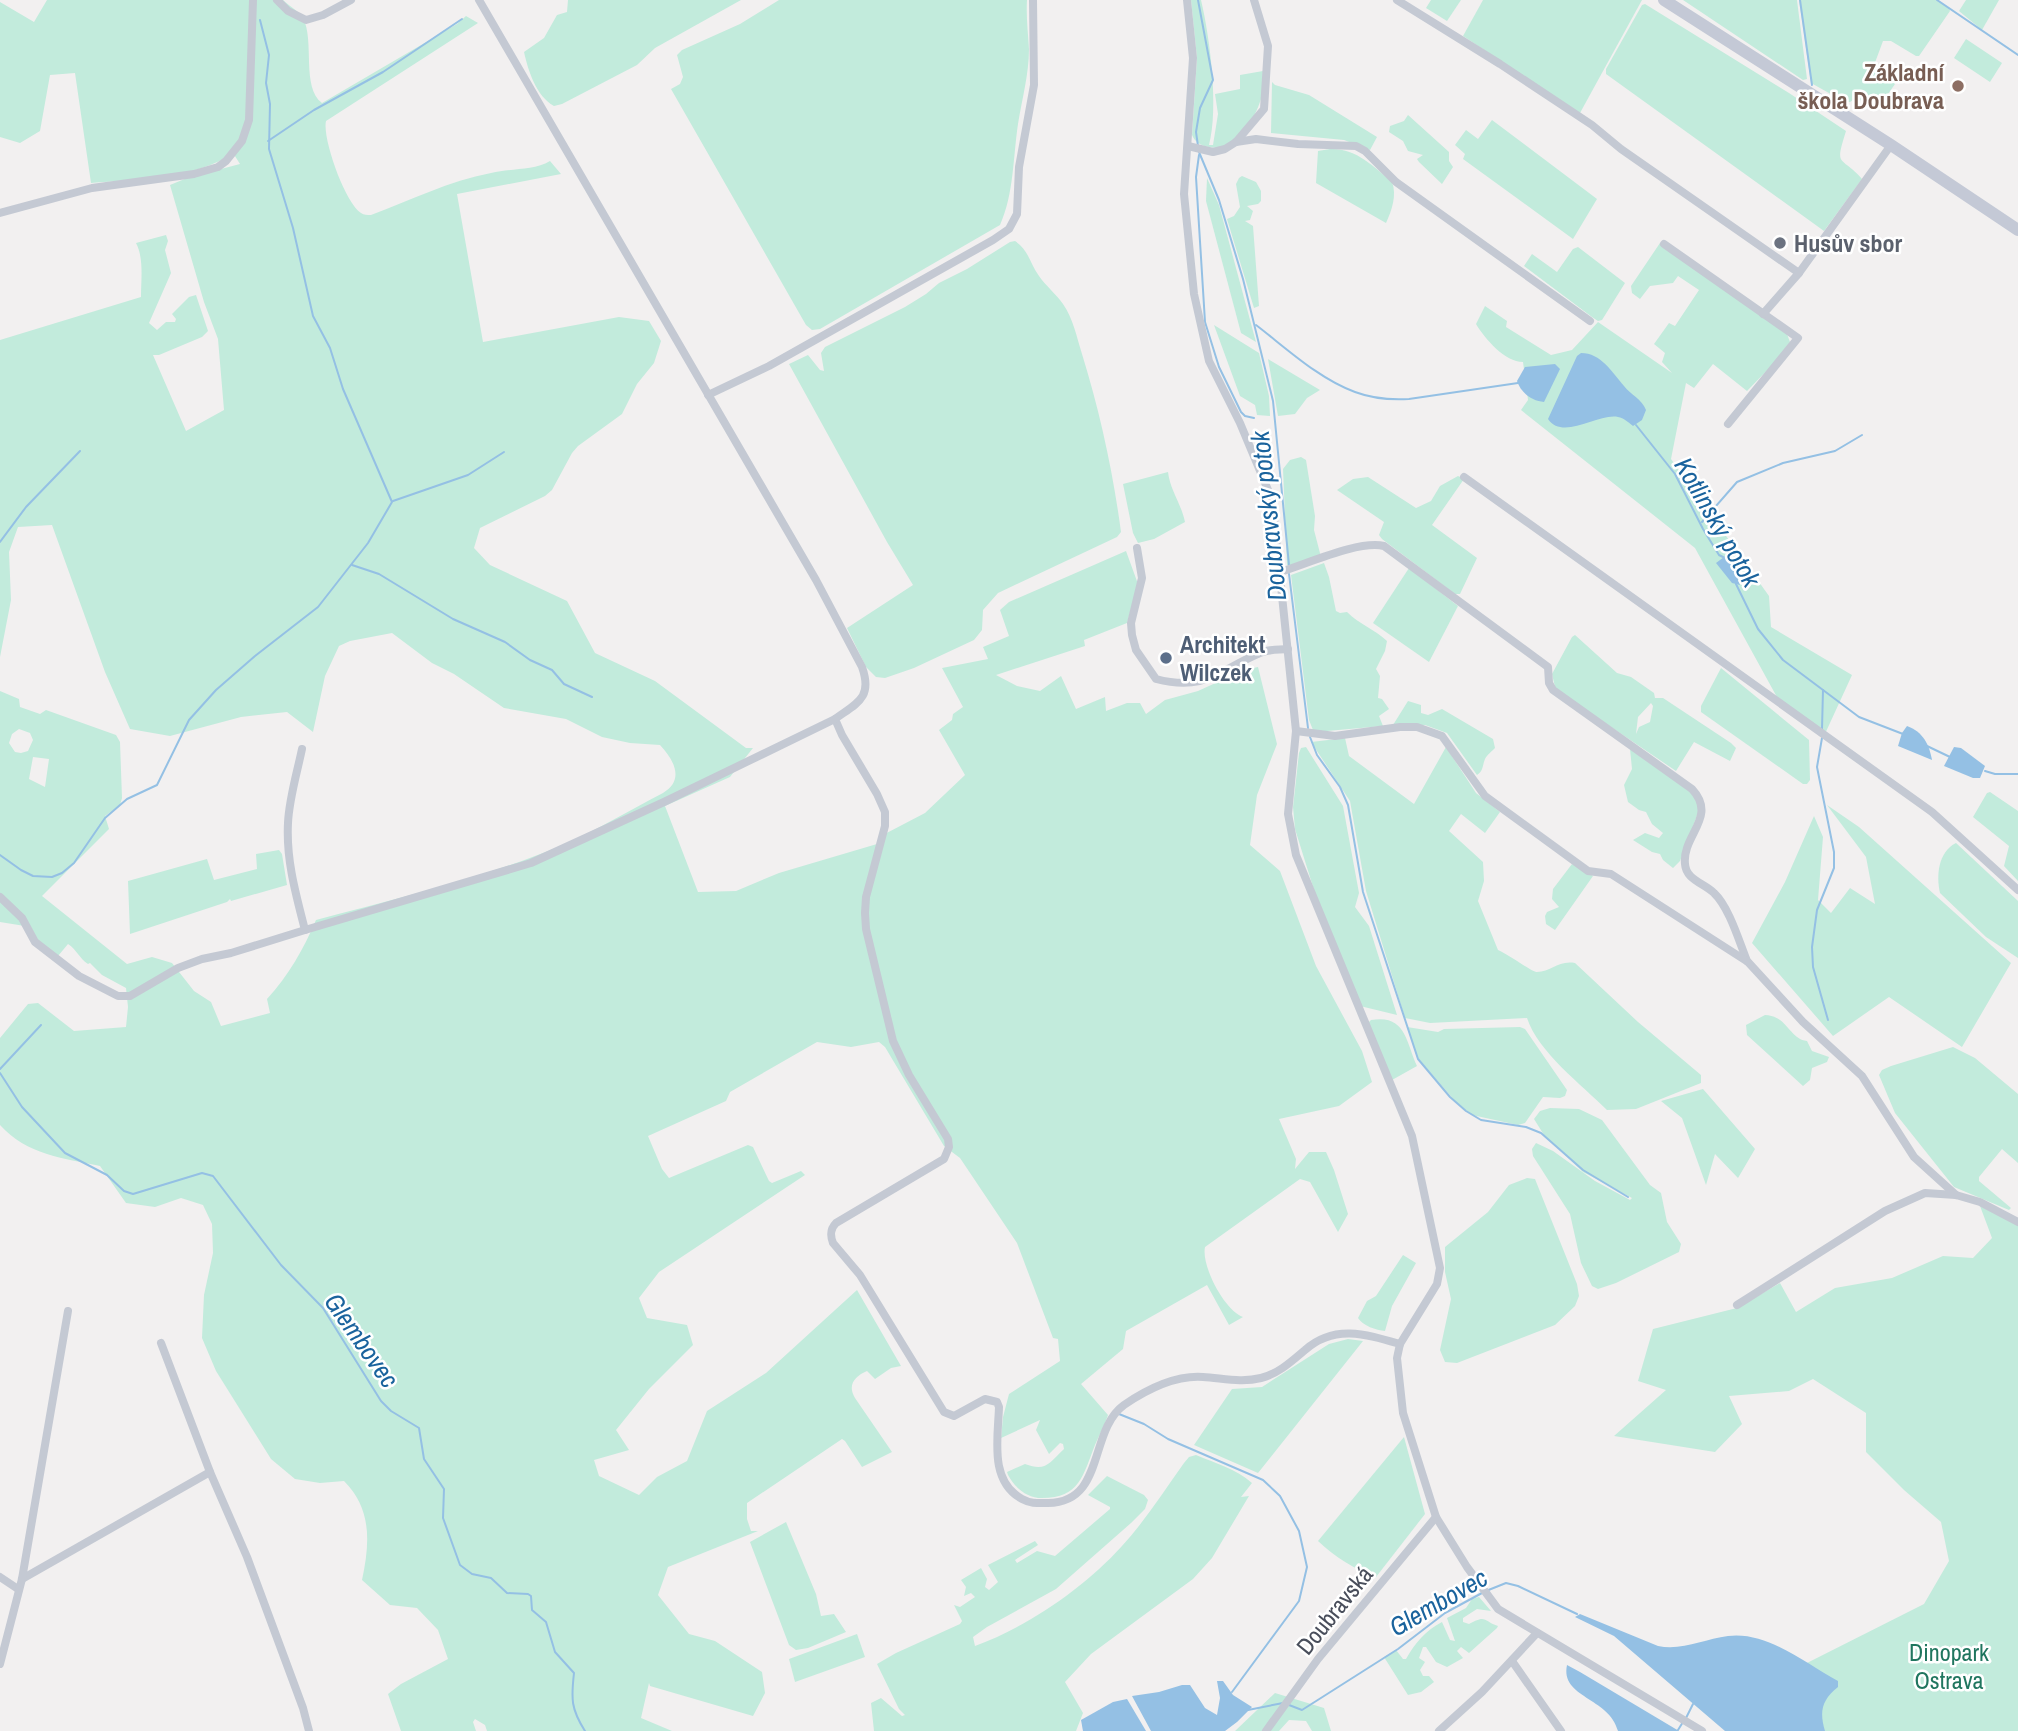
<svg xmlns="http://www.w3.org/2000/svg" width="2018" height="1731" font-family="'Archivo Narrow',sans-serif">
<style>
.green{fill:#c2ebdc;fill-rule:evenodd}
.water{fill:#94c0e4}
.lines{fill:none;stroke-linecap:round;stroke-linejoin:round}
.stream{stroke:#94c0e4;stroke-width:2}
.street{stroke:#c4c9d3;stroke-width:8}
.secondary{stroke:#c4c9d6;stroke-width:12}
.education-dot{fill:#8d6e63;stroke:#fff;stroke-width:2.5}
.worship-dot{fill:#6b7280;stroke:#fff;stroke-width:2.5}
.service-dot{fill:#5c6f8a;stroke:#fff;stroke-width:2.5}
.labels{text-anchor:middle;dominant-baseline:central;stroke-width:5;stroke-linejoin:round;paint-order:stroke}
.education-label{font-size:24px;font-weight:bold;fill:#785e54;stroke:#fff;text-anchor:end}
.worship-label{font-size:24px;font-weight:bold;fill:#5b616d;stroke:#fff;text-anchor:start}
.service-label{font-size:24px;font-weight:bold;fill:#4e5e75;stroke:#fff;text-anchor:start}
.street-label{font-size:24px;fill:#494e5b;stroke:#fff}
.park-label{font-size:24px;fill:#20765f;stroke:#fff}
.water-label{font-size:26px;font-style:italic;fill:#1a639d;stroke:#fff}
</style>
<rect width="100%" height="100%" fill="#f2f0f0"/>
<g class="green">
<path d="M47,0H283C289,6 300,12 303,18C315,41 301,87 322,103L457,24L466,16L478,23L326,121C322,138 345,203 361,213C364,215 367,215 371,215C411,200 449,181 491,173C510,168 533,171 550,161L561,174L457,194L483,342L619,317L649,321L661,341L654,363L637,384L622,414L578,446L572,453L552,490L545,496L480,528L474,548L490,565L567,601L595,653L655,681L746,748H753L730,777L665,806L698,892L736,891L779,873L877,844L879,837L925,813L965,775L939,730L952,720L953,714L963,707L942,668L988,659L983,647L1009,636L1000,610L1009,602L1126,551L1138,584L1127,623L1084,640L1085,646L996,675L1017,686L1040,691L1061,676L1076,709L1105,697L1106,711L1127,703H1140L1146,714L1165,700L1198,691L1244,670L1258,667L1277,744L1257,795L1250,845L1280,871L1316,966L1362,1051L1372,1082L1339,1106L1279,1119L1296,1159L1295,1169L1309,1152H1326L1334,1170L1348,1214L1338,1232L1310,1182L1300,1179L1205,1247C1201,1266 1225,1311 1243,1317L1229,1325L1207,1285L1126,1331L1123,1349L1081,1384L1108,1415C1105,1425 1099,1435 1095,1445C1083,1475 1080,1498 1042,1498C1027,1498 1015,1488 1008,1475L1007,1472L1025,1464C1046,1472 1049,1463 1064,1449L1063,1444L1060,1443L1049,1454L1036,1430L1040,1420L1001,1438L1003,1417L1009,1394L1060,1361L1058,1339L1053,1338L1017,1243L960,1158L944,1146L885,1047L879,1042L851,1047L817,1042L730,1092L726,1101L648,1136L662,1169L669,1178L748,1145L753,1147L769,1181L772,1183L801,1171L805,1175L659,1272L639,1298L647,1318L687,1325L693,1345L649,1389L616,1430L629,1450L594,1460L599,1476L639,1495L657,1477L687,1461L707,1411L766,1373L857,1290L901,1366L891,1368L875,1379L867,1371C855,1376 847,1385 855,1398L892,1452L862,1467L845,1441L842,1439L747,1503V1519L751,1531H758L668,1567L658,1595L689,1634L715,1641L762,1672L765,1693L753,1716L650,1686L649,1683L641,1718L672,1731H487L485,1725L475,1719L473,1722L476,1731H401L388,1694L401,1684L448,1659L438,1630L417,1608L390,1605L362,1580C370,1543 372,1509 344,1481L320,1483L295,1479L271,1459L216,1371L202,1338L204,1295L213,1253L212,1224L203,1205L181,1198L155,1207L126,1203L100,1166C63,1158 27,1155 0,1125V1038L28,1004L38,1003L74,1031L126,1027L128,1007L126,988L102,975L90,963L88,964C79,958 77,950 68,944L58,956L38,940L31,927L0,922V691L19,699L20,707L40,714L46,710L116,735L120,742L122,798L120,805L105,816L109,829L42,896L127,964L152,957L172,963L194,991L211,1002L221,1026L270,1013L267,999C289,975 303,950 316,920C399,898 484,878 563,845C597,830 630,810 663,793C685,780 674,760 660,745L630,743L602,737L566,719L504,708L454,674L432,663L392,633L350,641L339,646L325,676L313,732L287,712L241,717L170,736L130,729L105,672L52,525L18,527L9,552L11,600L0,657V340L141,297C141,280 144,258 136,243L166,235L168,241L165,250L171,273L149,323L157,330L166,322H175L176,319L172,314L189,297L196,295L208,331L202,337L159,355H153L186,431L224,410L218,339L204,302L170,185L187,178L240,164L233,153C197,179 135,179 91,183L75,73L50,75L40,131L20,143L0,137V2L34,22ZM19,729L30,733L33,740L28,751L21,753L15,752L9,743L12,734ZM33,757L49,759L45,787L29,779Z"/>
<path d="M568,0H741L655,48L637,65L562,104L554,106C536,96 528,70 524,52L544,38L557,15L567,12Z"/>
<path d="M779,0H1027C1026,17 1028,32 1029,49C1029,74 1022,99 1018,124C1013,157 1014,194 1000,225L820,329L812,330L806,325L671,89L680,84L683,77L677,55L682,50L740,24Z"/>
<path d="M1191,0H1201C1210,38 1219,108 1209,145H1213L1218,114L1215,94L1240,89V75L1263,71C1262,80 1264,92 1261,99C1254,121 1235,153 1209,147C1201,146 1195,142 1192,135L1197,58Z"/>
<polygon points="1431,0 1461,0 1447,21 1426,8"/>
<polygon points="1483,0 1642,0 1580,113 1463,36"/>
<polygon points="1683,0 1797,0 1807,79 1803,80"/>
<polygon points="1799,0 1936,0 1949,8 1950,11 1919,56 1916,56 1891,41 1883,41 1873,68 1894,81 1895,84 1881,104 1874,107 1856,98 1850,102 1845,102 1811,83"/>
<polygon points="1966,0 1999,0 1982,30 1959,11"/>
<path d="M1645,4L1789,93L1846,131C1834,169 1841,155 1862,179L1824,231L1606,74V69L1642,5Z"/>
<polygon points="1966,39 2002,63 1990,82 1954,58"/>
<polygon points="1272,82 1275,85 1309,95 1377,137 1370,150 1344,140 1271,133"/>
<polygon points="1408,115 1449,152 1449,161 1453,167 1442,184 1419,162 1417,159 1423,155 1408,151 1403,141 1389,132 1390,126 1404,121"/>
<polygon points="1492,120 1597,199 1573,239 1463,159 1465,154 1455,145 1466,130 1478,139"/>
<path d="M1330,149C1356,148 1373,166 1392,182C1397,195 1392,210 1386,223L1316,183L1318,151Z"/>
<polygon points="1242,176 1256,182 1261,191 1261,201 1258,204 1247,206 1253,211 1250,220 1245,221 1253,226 1259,306 1254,308 1227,219 1234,216 1240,207 1236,184 1239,178"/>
<polygon points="1207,178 1219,205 1256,342 1241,333 1206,201"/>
<path d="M1015,241C1029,250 1030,264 1039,276C1046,286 1056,294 1063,304C1073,318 1077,338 1082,354C1100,412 1113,472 1121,532L1117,537L998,593L983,610L982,630L974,640L914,668L885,678L876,677L866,667L847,628L913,585L887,542L789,364L808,355L820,370L824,371L821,353L825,347L905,307L926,294L939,283L967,269L1010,242Z"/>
<path d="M1660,243L1787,334L1790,342L1784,353L1747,391L1713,364L1694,388L1686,383L1671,459L1769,596L1771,627L1852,675L1824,736L1778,699L1695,548L1521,410L1528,400L1523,362C1505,362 1485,339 1476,324L1485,306L1507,321L1506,327L1551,355L1572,350L1598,322L1672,373L1662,362L1665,353L1654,344L1669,323L1675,326L1699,290L1678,276L1673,283L1650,286L1640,299L1632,293L1631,286Z"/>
<polygon points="1578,247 1625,283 1602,320 1598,321 1592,317 1524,266 1532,254 1557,272 1573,249"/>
<polygon points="1214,325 1259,353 1269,396 1270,416 1257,415 1255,405 1240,396"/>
<polygon points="1268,359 1320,390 1307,398 1295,414 1278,416"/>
<polygon points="1301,457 1306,460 1315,516 1314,530 1321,557 1290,567 1287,565 1283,469 1290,460"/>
<path d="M1168,472C1170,490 1181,503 1185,522L1154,539L1138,543L1133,533L1123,484Z"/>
<polygon points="1458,476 1464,479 1432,525 1477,558 1460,594 1455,594 1382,539 1379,535 1384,522 1337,490 1353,479 1368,477 1416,508 1431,501 1440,486"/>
<path d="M1324,563L1329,577L1336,611L1340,613L1347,612C1359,624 1374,629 1387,641L1385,651L1376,669L1380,676L1378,698L1382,699L1389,709L1379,716L1383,726L1316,732L1313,730L1309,720L1291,575Z"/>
<polygon points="1409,568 1458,606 1429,662 1373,623"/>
<path d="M1575,635L1617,673L1631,677L1654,693L1655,698H1663L1731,743L1736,748L1730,761L1694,742L1676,771L1561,693L1555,687L1552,674L1572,637ZM1651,703L1653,706L1650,722L1639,727L1636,734L1638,717Z"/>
<polygon points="1721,668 1809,740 1810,780 1807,784 1803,784 1701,712 1701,706"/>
<path d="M1408,701L1421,705V713L1428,715L1442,709L1493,739L1495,748C1492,751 1487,755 1485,759C1482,766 1484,770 1477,775L1447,733L1425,725H1393Z"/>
<path d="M1345,738L1349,756L1414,804L1446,747L1476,793L1500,812L1485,833L1461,814L1449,831L1483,862L1484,881L1478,901L1498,950C1508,954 1532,972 1537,972C1551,972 1558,960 1575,963L1638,1022L1701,1075V1083L1636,1109L1607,1110C1582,1085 1538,1052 1527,1018L1430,1023L1405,1018L1366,891L1350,801L1311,742Z"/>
<polygon points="1306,747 1343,806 1359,893 1355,907 1369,926 1397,1015 1360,1006 1319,906 1295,829 1293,807 1299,753 1301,748"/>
<polygon points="1630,749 1689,791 1696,798 1699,810 1680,861 1673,868 1663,860 1660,854 1652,852 1633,840 1645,833 1659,838 1663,833 1652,824 1646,812 1639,810 1628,802 1624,785 1632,769"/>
<polygon points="1990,792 2018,811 2018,881 2004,866 2009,846 1973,817 1987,793"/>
<polygon points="1827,805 1859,827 2011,963 1962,1047 1889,997 1833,1036 1752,943 1785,882 1814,816 1823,837 1818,900 1831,913 1850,888 1875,904 1866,857"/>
<path d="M1956,843L2018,901V958L1986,937L1940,893C1936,876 1938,852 1956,843Z"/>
<polygon points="279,850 282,854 287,885 231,901 230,899 227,902 130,934 128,881 207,859 214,880 257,869 256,854"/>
<polygon points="1572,864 1593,876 1555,930 1546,924 1545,916 1547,912 1559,907 1552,899 1553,889"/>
<path d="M1765,1015C1788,1016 1789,1039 1807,1041L1812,1051L1829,1057L1827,1062L1812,1068L1810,1080L1803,1086L1747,1035L1746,1025Z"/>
<path d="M1371,1020C1406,1014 1406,1042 1417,1066L1392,1080L1368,1023Z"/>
<polygon points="1407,1027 1438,1032 1444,1029 1520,1027 1525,1029 1567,1090 1565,1096 1560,1098 1543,1097 1525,1123 1518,1125 1472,1115 1455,1101 1418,1058"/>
<polygon points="1953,1047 1975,1058 2018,1094 2018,1163 2002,1149 1979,1177 1979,1181 2011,1208 2009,1210 1954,1187 1895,1113 1879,1075 1882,1070 1891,1066"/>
<polygon points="1703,1089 1755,1149 1738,1178 1715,1154 1706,1185 1682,1118 1661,1101"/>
<polygon points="1550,1108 1579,1109 1602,1120 1650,1185 1661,1193 1667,1222 1681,1244 1679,1252 1616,1283 1598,1289 1592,1286 1581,1263 1570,1214 1533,1156 1532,1149 1536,1143 1553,1151 1595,1181 1630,1200 1632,1198 1583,1172 1544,1135 1534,1119 1540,1111"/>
<polygon points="1527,1178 1535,1179 1577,1284 1579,1296 1575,1306 1555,1325 1457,1363 1445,1362 1440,1350 1451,1299 1445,1272 1445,1247 1488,1212 1509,1185"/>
<polygon points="1980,1206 2018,1225 2018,1731 1824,1731 1801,1666 1924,1604 1949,1561 1941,1522 1904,1490 1866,1452 1866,1413 1813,1379 1789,1391 1729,1396 1742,1424 1715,1452 1614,1436 1666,1390 1638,1381 1653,1329 1737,1308 1780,1283 1796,1312 1835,1288 1892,1278 1943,1256 1973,1258 1992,1238"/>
<path d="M1403,1255L1416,1263L1392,1306L1385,1331C1376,1330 1363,1326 1358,1318L1367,1301L1376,1296Z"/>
<polygon points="1348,1339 1363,1341 1258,1473 1194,1445 1232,1389 1262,1387 1329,1344"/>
<path d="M1404,1437L1425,1514L1376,1577C1353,1568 1336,1558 1318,1541Z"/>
<path d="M1196,1455C1215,1463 1236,1469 1252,1483L1241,1497L1249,1496L1212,1558L1193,1579L1091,1654L1065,1682L1083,1713L1076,1731H874L871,1703L881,1698L902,1716L905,1715L899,1709L877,1664L896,1653L960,1624L962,1621L954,1605L960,1607L975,1597L971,1593L964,1596L966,1587L961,1580L981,1568L987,1579L985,1587L989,1590L998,1582L988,1565L1035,1541L1038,1545L1015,1560L1017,1563L1037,1551L1055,1556L1110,1509V1507L1088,1495L1107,1476L1144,1495L1148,1500L1145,1509L1131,1523L1056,1589L987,1627L973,1637L975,1646C1029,1626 1084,1588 1122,1546C1145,1521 1164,1491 1184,1463L1189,1457Z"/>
<polygon points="786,1522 816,1594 821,1616 834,1614 846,1632 808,1648 796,1650 789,1645 750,1542"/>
<path d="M1479,1597L1491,1611L1477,1609L1463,1618V1622L1469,1624C1487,1614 1483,1621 1498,1626L1497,1628L1469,1653L1461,1647L1457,1651L1463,1658L1447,1667L1436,1662L1426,1647H1423L1419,1658L1425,1662L1420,1670L1423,1676H1429L1434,1682L1421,1692L1408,1695L1384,1657L1396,1650L1403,1659H1406C1415,1643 1425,1631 1442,1622L1450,1640L1455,1641L1447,1618L1466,1608L1472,1599Z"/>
<polygon points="857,1634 865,1657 795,1682 789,1659"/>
<polygon points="1275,1693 1324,1708 1331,1731 1312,1731 1306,1721 1289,1720 1279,1731 1235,1731"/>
</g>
<g class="water">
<path d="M1581,353C1601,353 1612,372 1624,386C1631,395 1642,399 1646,410L1642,420L1633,426C1628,422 1624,418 1618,417C1598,413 1563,441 1548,419L1577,356Z"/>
<path d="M1555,364L1560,369L1544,402C1532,401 1521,393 1517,381L1525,367Z"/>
<polygon points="1728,554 1731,557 1740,585 1732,583 1716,563"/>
<path d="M1907,726C1923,732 1929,744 1932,760L1898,746L1902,733Z"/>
<polygon points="1954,747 1961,748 1985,766 1980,778 1973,778 1944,766"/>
<path d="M1580,1614L1658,1646C1682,1651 1704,1639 1728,1636C1767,1631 1805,1663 1838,1681V1687C1822,1700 1819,1711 1825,1731H1725L1614,1636L1575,1617Z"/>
<path d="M1567,1665L1580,1672L1679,1731H1618C1609,1697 1560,1698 1567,1665Z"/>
<polygon points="1217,1681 1223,1681 1233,1695 1252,1707 1237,1722 1225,1731 1151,1731 1132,1696 1159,1692 1182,1685 1190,1685 1205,1708 1217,1715 1220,1698"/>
<polygon points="1127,1699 1146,1731 1083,1731 1081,1720 1113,1702"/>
</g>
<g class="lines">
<g class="stream">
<polyline points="1198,0 1213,80 1200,108 1196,132 1198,146"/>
<polyline points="1800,0 1812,85"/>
<polyline points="1937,0 2018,55"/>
<polyline points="268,141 314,110 383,72 462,19"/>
<polyline points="1199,152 1219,200 1243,279 1273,401 1289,565"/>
<polyline points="1199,155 1196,177 1205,322 1219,367 1241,412 1245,416 1254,418"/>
<path d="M1256,325C1286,348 1319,379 1355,392C1371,398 1392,400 1409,399L1518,383"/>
<polyline points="1636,425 1675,474 1703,529 1719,555 1723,557"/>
<polyline points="393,501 468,475 504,452"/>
<polyline points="1702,522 1737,482 1783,463 1835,451 1862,435"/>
<polyline points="0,542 26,507 80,451"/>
<polyline points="352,565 379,574 453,619 505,642 530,660 552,670 564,684 592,697"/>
<polyline points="1289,574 1308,728"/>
<polyline points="1736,584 1758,629 1783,660 1859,717 1903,734"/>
<polyline points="1822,729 1823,690"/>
<polyline points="1310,737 1317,755 1340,787 1348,805 1363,892 1418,1059 1450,1097 1466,1111 1481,1120 1526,1127 1541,1133 1583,1170 1628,1197"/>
<polyline points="1822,738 1817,767 1834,852 1834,868 1817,910 1812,947 1813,967 1828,1020"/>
<polyline points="1927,746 1950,757"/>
<polyline points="1985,771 1995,774 2018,774"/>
<polyline points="0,855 21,870 33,876 52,877 62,873 74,863 105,818 127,799 157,785 189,720 216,690 255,656 318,607 368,543 392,502 343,389 330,348 313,316 293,228 269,149 270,104 266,83 269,55 260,20"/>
<polyline points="0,1069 41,1025"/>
<path d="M0,1073L22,1107L65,1153L107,1175L124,1191L133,1194L202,1173L213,1176L281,1265L323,1308L381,1401L391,1411L419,1428L424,1459L444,1489L443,1518L460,1565L472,1574L491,1578L507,1593L528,1594L531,1596L532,1610L546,1622L555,1652L574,1673C571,1699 571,1709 585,1731"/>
<polyline points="1119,1414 1144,1424 1168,1439 1263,1480 1280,1496 1299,1531 1307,1567 1299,1601 1232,1692"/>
<polyline points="1486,1591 1506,1583 1518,1586 1577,1614"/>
<polyline points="1289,1705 1302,1710 1398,1649 1445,1613 1482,1593"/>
<polyline points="1248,1710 1283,1703"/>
<polyline points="1686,1718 1693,1704"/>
<polyline points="1678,1730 1683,1722"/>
</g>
<g class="street">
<polyline points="277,0 288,11 306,20 323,15 351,0"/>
<path d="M479,0L816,580L862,667C873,698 857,703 835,719L842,735L877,794L885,812V826L866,897L865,913L866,929L893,1041L909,1075L948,1139L949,1147L944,1159L836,1223C830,1229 830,1235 833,1243L860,1275L944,1412L954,1416L985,1399L997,1402L999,1407C998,1438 989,1481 1022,1499C1031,1504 1039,1503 1048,1503C1106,1502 1088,1431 1124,1405C1146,1390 1175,1375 1203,1377C1222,1378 1241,1383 1261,1378C1278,1374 1292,1361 1305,1350C1334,1324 1366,1334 1400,1344"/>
<polyline points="1187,0 1193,58 1184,194 1194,294 1209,361 1240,423 1268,490 1273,509 1296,731 1288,814 1296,855 1412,1136 1440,1268 1437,1284 1400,1344 1397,1358 1403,1413 1436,1517 1467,1567 1498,1609 1702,1731"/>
<polyline points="1397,0 1500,64 1592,125 1621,149 1799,273"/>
<polyline points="1236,142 1256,139 1298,144 1356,146 1365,151 1396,182 1590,321"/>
<polyline points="1188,146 1213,152 1225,149 1236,142 1264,109 1268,46 1254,0"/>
<polyline points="0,213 92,188 194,174 218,167 226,161 242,141 249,120 253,0"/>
<polyline points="1664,244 1798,338 1728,424"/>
<polyline points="1763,314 1799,273 1891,145"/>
<polyline points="708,395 769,366 993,240 1009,229 1017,214 1019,167 1034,85 1033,0"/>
<polyline points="1464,477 1932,812 2018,890"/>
<path d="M1137,548L1142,578L1131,623L1132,635L1136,650L1156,679C1206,692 1219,670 1260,653C1268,649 1279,650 1288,649"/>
<path d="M1280,572C1307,564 1359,540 1384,546L1548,667L1549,683L1553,690L1692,789C1718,817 1682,835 1685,864C1686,880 1704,883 1714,893C1729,907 1739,941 1747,961"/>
<polyline points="1296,731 1335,736 1400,727 1417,727 1442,736 1485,796 1588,871 1611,874 1748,962 1803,1022 1862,1076 1914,1157 1956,1195"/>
<path d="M302,749C297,773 289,799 288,823C286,860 296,895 305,930L531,863L664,802L835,719"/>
<polyline points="0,897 22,918 35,942 79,976 118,996 130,996 178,968 202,959 231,953 305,930"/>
<polyline points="1737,1305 1885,1211 1925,1193 1956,1195 1980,1202 2018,1222"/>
<polyline points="161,1343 210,1472 247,1557 303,1708 309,1731"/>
<polyline points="0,1577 18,1589"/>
<polyline points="22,1579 210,1472"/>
<polyline points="1512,1661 1561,1731"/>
<polyline points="0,1664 22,1579 68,1311"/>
<polyline points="1266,1731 1318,1659 1436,1517"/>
<polyline points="1439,1731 1482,1692 1537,1633"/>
</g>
<polyline class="secondary" points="1664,0 1891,145 2018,230"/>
</g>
<circle class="education-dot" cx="1958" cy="86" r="7"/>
<circle class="worship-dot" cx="1780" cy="243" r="7"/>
<circle class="service-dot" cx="1166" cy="658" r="7"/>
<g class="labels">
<g class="education-label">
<text x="1944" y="72">Základní<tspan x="1944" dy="28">škola Doubrava</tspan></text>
</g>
<g class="worship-label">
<text x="1794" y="243">Husův sbor</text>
</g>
<g class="service-label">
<text x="1180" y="644">Architekt<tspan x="1180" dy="28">Wilczek</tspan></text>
</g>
<g class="street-label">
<text transform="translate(1334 1610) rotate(-51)">Doubravská</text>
</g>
<g class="park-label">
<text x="1949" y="1652">Dinopark<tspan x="1949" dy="28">Ostrava</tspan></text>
</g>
<g class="water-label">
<text transform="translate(1268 516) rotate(-96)">Doubravský potok</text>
<text transform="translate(1718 522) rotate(60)">Kotlinský potok</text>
<text transform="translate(362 1340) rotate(55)">Glembovec</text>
<text transform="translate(1438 1602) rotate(-30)">Glembovec</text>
</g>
</g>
</svg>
